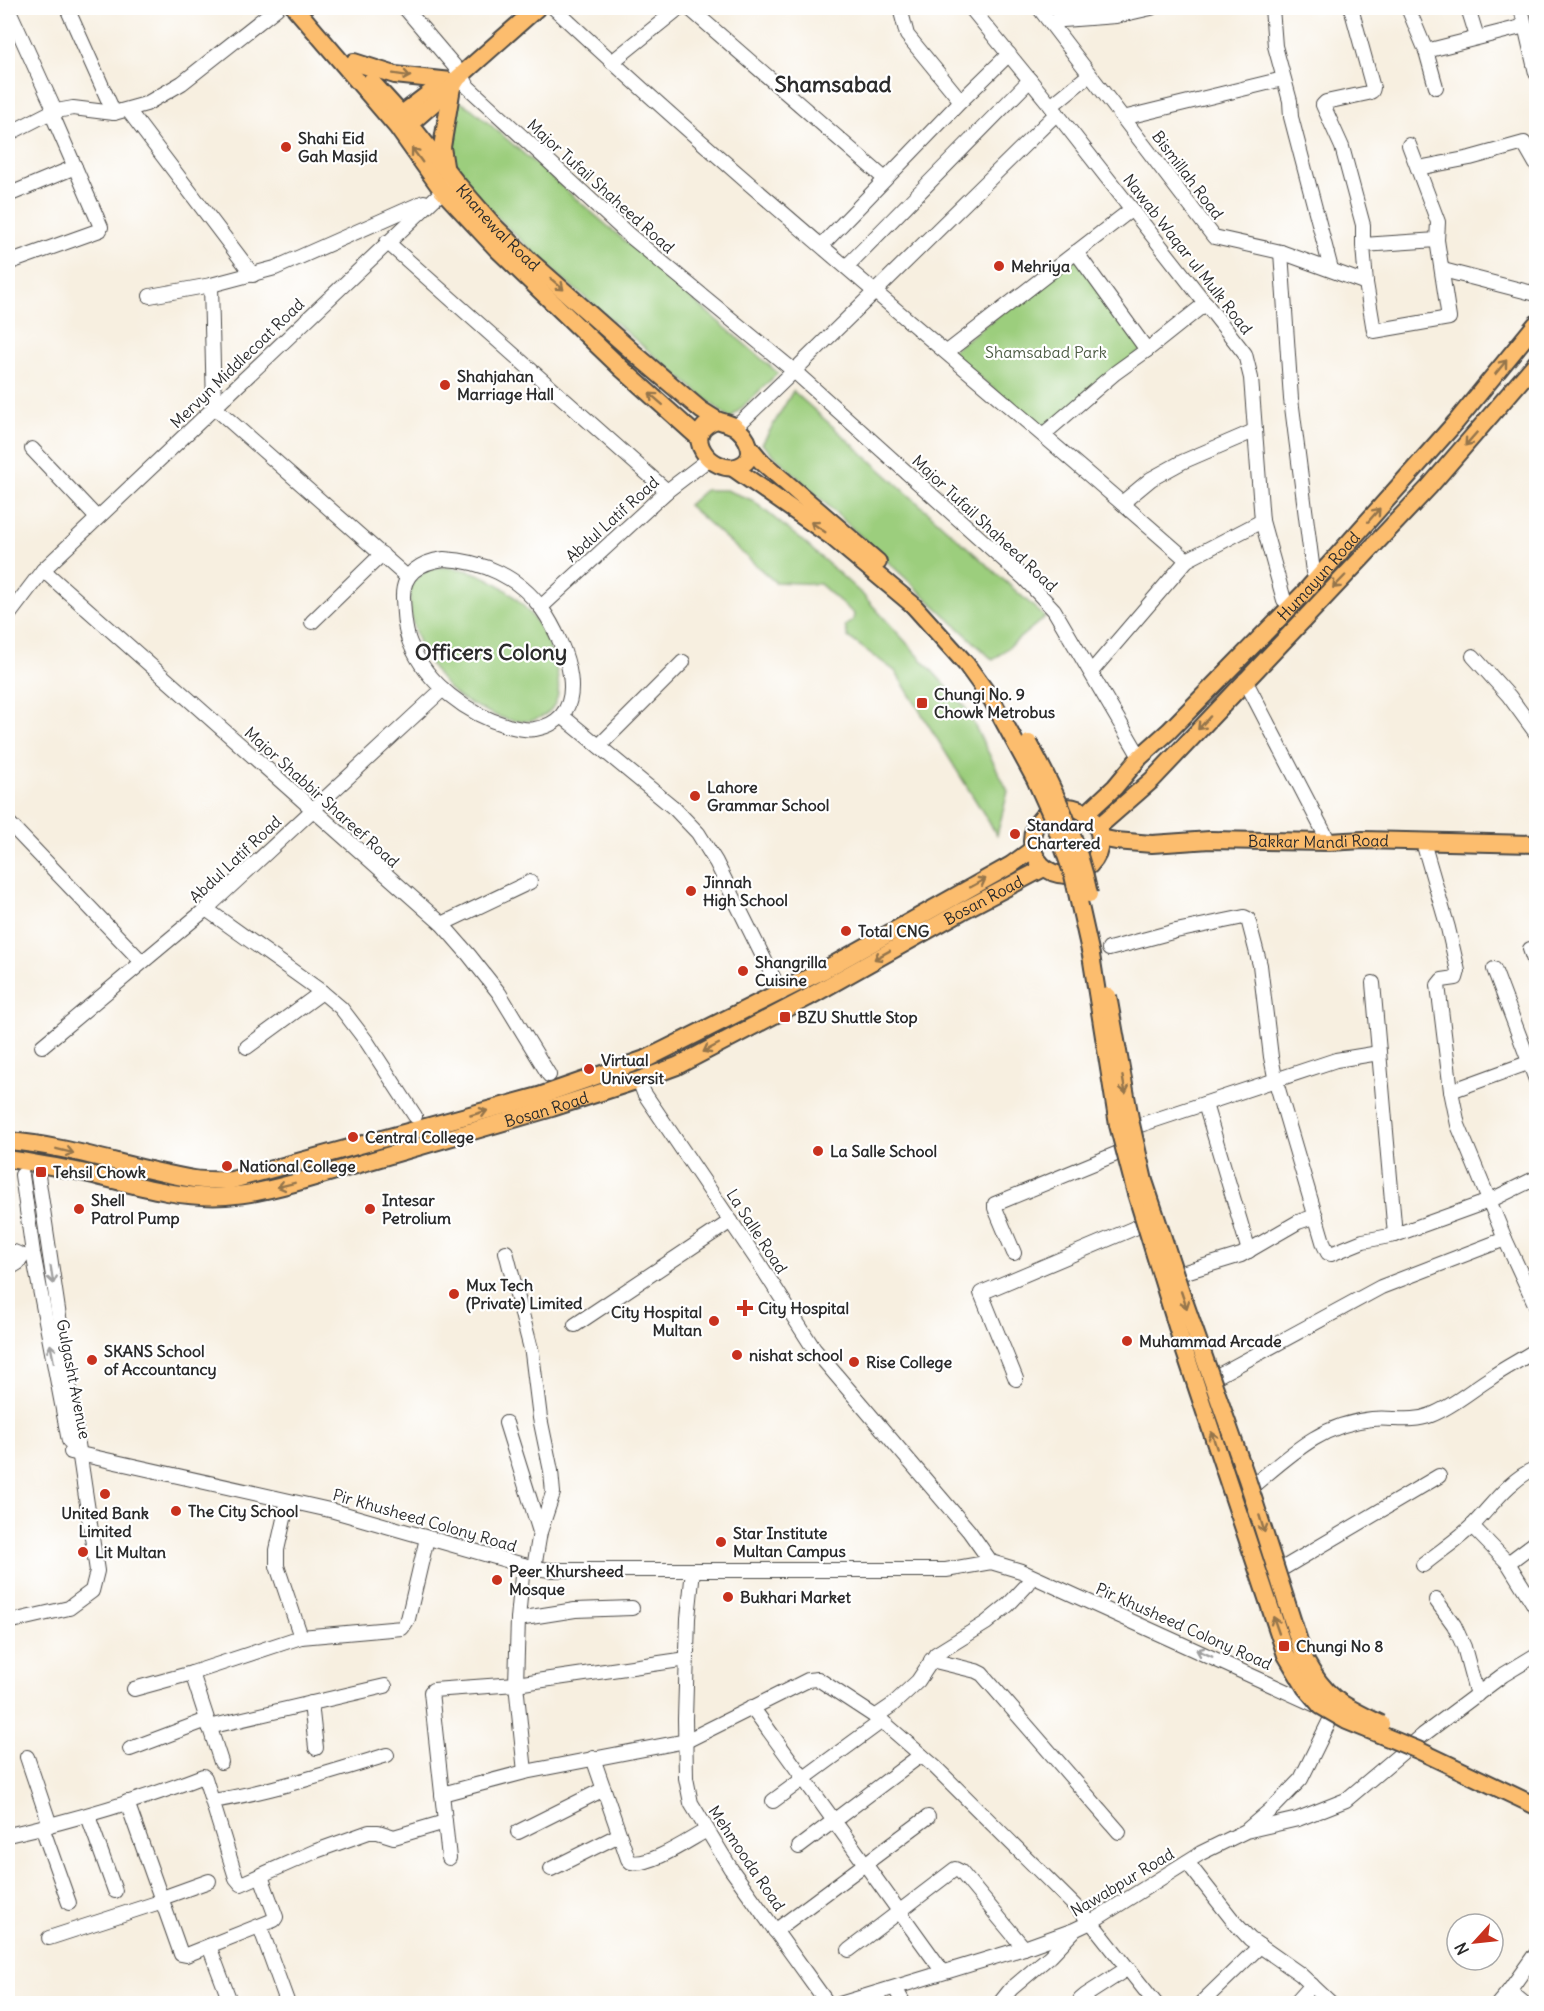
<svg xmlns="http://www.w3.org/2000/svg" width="1544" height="2011" font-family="Delius,sans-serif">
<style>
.green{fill:#9cce7d;stroke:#647c54;stroke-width:1.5}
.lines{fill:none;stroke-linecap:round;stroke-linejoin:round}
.minor-casing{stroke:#4a4846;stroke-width:16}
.major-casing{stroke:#4a4846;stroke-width:20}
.minor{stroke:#fff;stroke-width:14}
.major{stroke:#fcbd6e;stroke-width:16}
.major-bridge-casing{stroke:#4a4846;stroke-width:20;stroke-linecap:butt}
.major-bridge{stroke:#fcbd6e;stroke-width:16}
.oneway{stroke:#94744c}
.oneway2{stroke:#a0a0a0}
.poi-dot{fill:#c8321e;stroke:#fff;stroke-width:2}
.labels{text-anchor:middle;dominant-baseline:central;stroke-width:4.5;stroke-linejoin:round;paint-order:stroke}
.poi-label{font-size:16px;font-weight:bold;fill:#2b2b2b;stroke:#fff;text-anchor:start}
.street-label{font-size:16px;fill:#2b2b2b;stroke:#fff}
.park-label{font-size:16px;fill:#4d5c44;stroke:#fff}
.district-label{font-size:22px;font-weight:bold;fill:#2b2b2b;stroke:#fff}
</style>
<rect width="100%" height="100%" fill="#fff"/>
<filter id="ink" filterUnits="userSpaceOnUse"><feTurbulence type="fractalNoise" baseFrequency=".0167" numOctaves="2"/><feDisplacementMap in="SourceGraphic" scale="12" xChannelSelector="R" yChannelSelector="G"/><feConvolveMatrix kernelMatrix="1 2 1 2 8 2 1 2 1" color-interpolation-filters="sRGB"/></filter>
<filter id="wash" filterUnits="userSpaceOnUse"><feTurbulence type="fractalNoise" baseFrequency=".008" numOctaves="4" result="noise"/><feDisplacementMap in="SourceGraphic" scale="24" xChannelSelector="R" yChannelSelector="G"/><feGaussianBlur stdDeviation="1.35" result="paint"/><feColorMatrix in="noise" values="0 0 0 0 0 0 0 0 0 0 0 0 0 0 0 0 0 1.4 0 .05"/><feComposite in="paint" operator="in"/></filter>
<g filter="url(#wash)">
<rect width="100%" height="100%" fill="#f7efe0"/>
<g class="green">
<polygon points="457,100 472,109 778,373 730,419 564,280 508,228 442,160"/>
<polygon points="1076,256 1143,349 1044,432 950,352"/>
<polygon points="793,391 1045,617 993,660 762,444"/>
<polygon points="705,490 726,490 752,500 805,543 863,595 965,707 1008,791 997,835 895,671 848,637 845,626 853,620 854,614 820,584 775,582 688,505"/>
<path d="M442,567C498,568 544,615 556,668C560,684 561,703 546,714C530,726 506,721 490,713C480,708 466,703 457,696C432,674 412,639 410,605C409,598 411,590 412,582L428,569Z"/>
</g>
</g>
<g filter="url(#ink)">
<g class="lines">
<g class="minor-casing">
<g id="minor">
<polyline points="8,8 55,111"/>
<polyline points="67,8 114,113"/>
<polyline points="405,8 462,75 468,87 630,236 794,371 1057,113"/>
<path d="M554,8C758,199 977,375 1187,560"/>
<polyline points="689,8 885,179"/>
<polyline points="900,8 907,35 961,101"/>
<polyline points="971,8 1051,106 1245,354 1251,378 1262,521 1284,600"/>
<polyline points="1039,8 1214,237 1281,252 1366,283"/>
<polyline points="1272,8 1275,46 1290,101 1291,117 1331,269"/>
<polyline points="1351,8 1373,88 1372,91 1368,93 1326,102 1323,105 1342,147 1363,225 1363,245"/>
<polyline points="1408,8 1426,51 1436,87"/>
<polyline points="1468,8 1477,37"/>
<polyline points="1521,8 1536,73"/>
<polyline points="1050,21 1116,16 1151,8"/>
<polyline points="1426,51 1525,26"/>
<polyline points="612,62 679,8"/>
<polyline points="1051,106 1089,75"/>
<polyline points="128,110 253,275"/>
<polyline points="1123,118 1283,79"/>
<polyline points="8,134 51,112 73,108 114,113 146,104 182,83 277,8"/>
<polyline points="1409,145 1438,222 1437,240"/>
<polyline points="1418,168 1470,158 1524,143 1536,164"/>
<polyline points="8,195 75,167"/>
<polygon points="1437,240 1449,318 1374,331 1366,283 1363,245"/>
<polyline points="387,242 667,491"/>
<polyline points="822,245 961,101 1009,54"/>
<polyline points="1076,252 1147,350"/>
<polyline points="1281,252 1291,399 1313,572"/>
<polyline points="8,263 100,230 101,227 51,112"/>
<polyline points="847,266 1030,80"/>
<polyline points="1443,270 1536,294"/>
<polyline points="211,285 214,407 407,577"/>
<polyline points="150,296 211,285 275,268 424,202"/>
<polyline points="947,352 1132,209"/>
<polyline points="736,427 794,371 1024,578 1054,610 1140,757"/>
<polyline points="1044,434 1115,373 1147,350 1206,303"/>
<polyline points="32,449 97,518"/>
<polyline points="1122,503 1151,479 1182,462 1254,431"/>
<path d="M444,559C482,561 518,576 542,609C565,642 597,718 535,729C527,731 516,728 508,726C467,714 427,684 410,643C404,629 404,613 403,598C402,573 421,562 444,559Z"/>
<polyline points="43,570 442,924 469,955 499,993 549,1075"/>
<polyline points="541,607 667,491 709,459"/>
<polyline points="8,616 43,570 450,184"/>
<polyline points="312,622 382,554"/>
<polyline points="1473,656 1509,696 1536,733"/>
<polyline points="1091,672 1187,560 1262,521"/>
<polyline points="1245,680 1329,842"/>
<polyline points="562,716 674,808 698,833 716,862 781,993"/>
<polyline points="599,746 683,662"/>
<polyline points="8,822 142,962"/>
<polyline points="1423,842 1448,928 1458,971 1456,978 1442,980 1438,985 1451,1091 1458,1125 1505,1239 1536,1306"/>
<polyline points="206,909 322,992 341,1008 367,1042 415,1116"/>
<polyline points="442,924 530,882"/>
<polyline points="1109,949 1176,931 1244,917 1248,919 1260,965 1271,1057 1276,1082 1324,1245 1328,1253 1331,1254 1363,1241 1395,1235 1489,1201 1536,1178"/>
<polyline points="1530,949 1536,966"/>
<polyline points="1494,969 1536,1080"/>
<polyline points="1373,983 1395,1235"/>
<polyline points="42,1046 206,909 443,689"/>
<polyline points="247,1047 322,992"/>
<polyline points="639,1080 644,1093 759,1263 814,1349 969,1531 991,1562"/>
<polyline points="1451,1091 1536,1060"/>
<polyline points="1205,1104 1249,1251"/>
<polyline points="1140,1125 1336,1060 1379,1053"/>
<polyline points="22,1175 33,1253 69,1441"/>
<polyline points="506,1252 532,1353 540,1418 551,1471 553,1493 540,1532"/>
<polyline points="8,1253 14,1252 23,1256"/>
<polyline points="1014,1253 995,1208 995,1204 1116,1154"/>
<polyline points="8,1269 18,1263 23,1256"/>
<polyline points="1182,1273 1241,1255 1298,1222 1316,1216"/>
<polyline points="575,1325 731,1221"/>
<polyline points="1217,1376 1381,1287 1505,1239"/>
<polyline points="1016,1379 981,1293 1137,1227"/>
<polyline points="506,1423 540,1532 534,1568"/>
<polyline points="71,1452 334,1511 534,1568 551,1570 946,1570 991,1562 1021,1571 1320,1707"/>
<path d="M1254,1485C1290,1455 1321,1424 1372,1419C1392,1417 1411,1423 1431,1415C1452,1407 1470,1391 1489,1379C1504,1368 1521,1360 1536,1350"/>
<polyline points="288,1501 277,1550 277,1566 301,1637"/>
<polyline points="1472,1526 1508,1563 1536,1608"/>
<polyline points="1508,1563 1536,1542"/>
<polyline points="523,1565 518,1619 516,1684 525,1772"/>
<path d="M1423,1565C1440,1551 1459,1539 1474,1524C1493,1504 1510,1479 1536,1468"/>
<polyline points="693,1570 688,1618 685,1719 686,1778 691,1803 731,1869 828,2004"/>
<polyline points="1280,1570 1439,1476"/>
<polyline points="1436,1600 1454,1625 1464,1647 1477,1695"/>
<polyline points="518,1619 575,1610 632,1608"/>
<polyline points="8,1622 69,1608 92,1591 97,1571 38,1176"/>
<polyline points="931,1660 976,1671 982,1674 1119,1832"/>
<polyline points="192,1673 221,1762"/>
<polyline points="134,1689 192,1673 301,1637 402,1628 408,1619 427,1538"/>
<polyline points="311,1703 316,1748"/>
<polyline points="752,1707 943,1972"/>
<polyline points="875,1717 891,1706 918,1681 936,1654 986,1623 1008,1605 1028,1584"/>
<polyline points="209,1727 385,1686"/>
<polyline points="130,1749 207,1720"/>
<polyline points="27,1757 50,1825"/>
<path d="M593,1758L628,1859L631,1862C650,1867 690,1839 707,1830"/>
<polyline points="442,1794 525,1772 686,1741 808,1680 818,1679 882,1721 935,1767 1091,1922 1156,2004"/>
<path d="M213,1801C272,1791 329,1773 387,1755"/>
<polyline points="773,1801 882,1721"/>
<polyline points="127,1802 181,1954 186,1955 274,1920 276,1917 261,1876"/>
<polyline points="88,1816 115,1891"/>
<polyline points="42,1827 69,1903"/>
<polyline points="1248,1829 1276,1805 1301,1779 1330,1720"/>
<polyline points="518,1832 604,1789"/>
<path d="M8,1835C74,1820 139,1801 203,1776L205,1778L236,1878L241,1884L316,1851L369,1832H378L394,1837L445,1822"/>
<polyline points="799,1847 921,1755"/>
<polyline points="449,1858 431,1692 433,1690 516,1684 687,1659"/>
<polyline points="1187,1862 1235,1923 1250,1939 1300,1974 1332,2004"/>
<polyline points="551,1869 619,1835"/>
<polyline points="162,1898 209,1881"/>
<polyline points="260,1927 288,2004"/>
<polyline points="775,1931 928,1817"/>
<polyline points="49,1938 163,1901"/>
<polyline points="209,1946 231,2004"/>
<polyline points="849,1950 955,1869 961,1872 1024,1948"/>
<polyline points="895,1988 904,2004"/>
<polyline points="1509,1991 1525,2004"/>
<polyline points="840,2004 1024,1948 1074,1930 1091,1922 1201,1853 1246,1831 1298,1819 1346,1800 1423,1735 1503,1675 1536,1655"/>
<polyline points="999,2004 1011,1989 1050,1956 1073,1932"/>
<polyline points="1080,2004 1080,2000 1086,1995 1128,1968"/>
<polyline points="1200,2004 1260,1946"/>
<polyline points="1295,2004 1312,1985"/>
<polyline points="1498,2004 1509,1991 1536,1953"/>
</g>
</g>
<g class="major-casing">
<g id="major">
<polyline points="295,8 397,127 442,190 497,249 621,368 699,438"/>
<polyline points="354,62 395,75 451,81"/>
<path id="s1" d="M371,81L410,124L455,181L495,227L529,260L634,353L701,410L717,420"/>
<polyline points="394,120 440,85"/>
<polyline points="403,130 452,87 458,78 537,8"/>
<polyline points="445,166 442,147 452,87"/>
<path d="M717,420C723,422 728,423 734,426C747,435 760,458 739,466C712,476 678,432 717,420Z"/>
<polyline points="751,449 761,461 878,562"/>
<polyline points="733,468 832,537 912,604"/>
<circle cx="1066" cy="841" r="34"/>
<path id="s2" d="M1086,814L1115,787L1140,757L1169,731L1304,593L1456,422L1536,324"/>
<polyline points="1097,828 1152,780 1429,487 1536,363"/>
<path id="s3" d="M1100,838L1116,841L1152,844L1210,840L1329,842L1363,840L1536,844"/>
<path d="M8,1141C71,1146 132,1169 194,1179C206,1181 219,1180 232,1180L539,1096L648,1058L824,970L1011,865L1033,849"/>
<path id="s4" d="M8,1159C33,1163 59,1167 85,1173C131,1184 178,1199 226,1196C249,1195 272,1189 294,1183L552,1108L639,1080L677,1066L807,998L962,911L1044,868"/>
</g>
</g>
<use href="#minor" class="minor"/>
<use href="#major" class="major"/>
<g class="major-bridge-casing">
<g id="major-bridge">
<polyline points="912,604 966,664 992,700 1035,779 1053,819 1073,875 1091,955 1118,1125 1135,1190 1182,1343 1286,1655 1305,1687 1321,1706 1347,1721 1418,1750 1536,1806"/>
<path d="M1029,743C1055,791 1078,840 1089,894"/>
<path d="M1108,996L1131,1124L1144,1181L1181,1292L1247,1479L1305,1660C1326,1699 1342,1705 1381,1724"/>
</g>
</g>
<use href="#major-bridge" class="major-bridge"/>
</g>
<defs><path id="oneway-shaft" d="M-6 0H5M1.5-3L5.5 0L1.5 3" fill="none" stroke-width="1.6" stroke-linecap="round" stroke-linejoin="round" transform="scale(1.5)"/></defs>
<g class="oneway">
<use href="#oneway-shaft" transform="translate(402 75) rotate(9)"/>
<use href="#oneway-shaft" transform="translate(417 155) rotate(-126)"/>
<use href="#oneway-shaft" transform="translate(557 284) rotate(41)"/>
<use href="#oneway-shaft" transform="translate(1501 367) rotate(-51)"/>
<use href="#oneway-shaft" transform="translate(656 399) rotate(-139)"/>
<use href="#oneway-shaft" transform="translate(1471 439) rotate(131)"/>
<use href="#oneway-shaft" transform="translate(1374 515) rotate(-49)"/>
<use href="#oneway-shaft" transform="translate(818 527) rotate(-145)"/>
<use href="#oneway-shaft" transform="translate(1339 582) rotate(134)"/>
<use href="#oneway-shaft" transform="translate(1204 723) rotate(133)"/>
<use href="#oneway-shaft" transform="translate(978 883) rotate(-29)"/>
<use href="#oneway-shaft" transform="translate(882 955) rotate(151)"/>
<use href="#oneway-shaft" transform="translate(711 1048) rotate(152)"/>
<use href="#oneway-shaft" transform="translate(1124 1085) rotate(80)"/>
<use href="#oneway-shaft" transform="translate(479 1113) rotate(-16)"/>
<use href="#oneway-shaft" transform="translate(65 1151) rotate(14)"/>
<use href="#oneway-shaft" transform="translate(286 1185) rotate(166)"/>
<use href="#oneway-shaft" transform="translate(1184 1300) rotate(71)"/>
<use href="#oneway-shaft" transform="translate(1214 1440) rotate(-108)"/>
<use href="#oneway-shaft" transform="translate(1262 1524) rotate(73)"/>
<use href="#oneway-shaft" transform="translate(1276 1625) rotate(-109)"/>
</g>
<g class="oneway2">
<use href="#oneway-shaft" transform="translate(52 1275) rotate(81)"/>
<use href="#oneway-shaft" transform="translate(52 1353) rotate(-101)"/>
<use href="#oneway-shaft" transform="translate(1204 1653) rotate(-156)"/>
</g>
</g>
<g class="poi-dot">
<circle cx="286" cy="147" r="6"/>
<circle cx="999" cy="266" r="6"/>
<circle cx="445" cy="385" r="6"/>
<rect x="916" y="697" width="12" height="12" rx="3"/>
<circle cx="695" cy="796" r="6"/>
<circle cx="1015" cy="834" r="6"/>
<circle cx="691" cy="891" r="6"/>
<circle cx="846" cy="931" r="6"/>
<circle cx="743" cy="971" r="6"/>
<rect x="779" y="1011" width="12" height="12" rx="3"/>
<circle cx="589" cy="1069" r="6"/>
<circle cx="353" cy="1137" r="6"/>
<circle cx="818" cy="1151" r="6"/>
<circle cx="227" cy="1166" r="6"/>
<rect x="35" y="1166" width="12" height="12" rx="3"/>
<circle cx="79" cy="1209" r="6"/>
<circle cx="370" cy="1209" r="6"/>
<circle cx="454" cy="1294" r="6"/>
<path d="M742 1299h6v6h6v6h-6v6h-6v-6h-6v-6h6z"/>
<circle cx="714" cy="1321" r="6"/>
<circle cx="1127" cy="1341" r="6"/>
<circle cx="737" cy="1355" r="6"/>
<circle cx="92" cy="1360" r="6"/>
<circle cx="854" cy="1362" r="6"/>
<circle cx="105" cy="1494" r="6"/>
<circle cx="176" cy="1511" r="6"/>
<circle cx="721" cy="1542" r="6"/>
<circle cx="83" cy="1552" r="6"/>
<circle cx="497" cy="1580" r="6"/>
<circle cx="728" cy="1597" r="6"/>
<rect x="1278" y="1640" width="12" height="12" rx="3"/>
</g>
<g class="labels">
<g class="poi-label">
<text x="298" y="138">Shahi Eid<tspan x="298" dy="18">Gah Masjid</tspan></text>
<text x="1011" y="266">Mehriya</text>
<text x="457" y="376">Shahjahan<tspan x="457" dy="18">Marriage Hall</tspan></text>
<text x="934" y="694">Chungi No. 9<tspan x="934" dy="18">Chowk Metrobus</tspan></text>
<text x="707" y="787">Lahore<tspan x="707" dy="18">Grammar School</tspan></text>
<text x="1027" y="825">Standard<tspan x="1027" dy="18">Chartered</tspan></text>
<text x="703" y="882">Jinnah<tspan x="703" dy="18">High School</tspan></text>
<text x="858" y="931">Total CNG</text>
<text x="755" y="962">Shangrilla<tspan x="755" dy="18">Cuisine</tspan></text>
<text x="797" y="1017">BZU Shuttle Stop</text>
<text x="601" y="1060">Virtual<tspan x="601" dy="18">Universit</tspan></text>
<text x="365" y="1137">Central College</text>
<text x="830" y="1151">La Salle School</text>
<text x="239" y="1166">National College</text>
<text x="53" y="1172">Tehsil Chowk</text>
<text x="91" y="1200">Shell<tspan x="91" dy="18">Patrol Pump</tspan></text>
<text x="382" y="1200">Intesar<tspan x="382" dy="18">Petrolium</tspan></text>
<text x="466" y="1285">Mux Tech<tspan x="466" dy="18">(Private) Limited</tspan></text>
<text x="758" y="1308">City Hospital</text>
<text x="702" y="1312" text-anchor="end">City Hospital<tspan x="702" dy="18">Multan</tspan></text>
<text x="1139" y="1341">Muhammad Arcade</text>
<text x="104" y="1351">SKANS School<tspan x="104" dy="18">of Accountancy</tspan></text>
<text x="749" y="1355">nishat school</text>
<text x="866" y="1362">Rise College</text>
<text x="188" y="1511">The City School</text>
<text x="105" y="1513" text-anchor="middle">United Bank<tspan x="105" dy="18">Limited</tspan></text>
<text x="733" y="1533">Star Institute<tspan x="733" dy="18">Multan Campus</tspan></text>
<text x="95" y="1552">Lit Multan</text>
<text x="509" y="1571">Peer Khursheed<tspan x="509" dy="18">Mosque</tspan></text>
<text x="740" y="1597">Bukhari Market</text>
<text x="1296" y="1646">Chungi No 8</text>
</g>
<g class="street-label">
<text transform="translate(1188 175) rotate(53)">Bismillah Road</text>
<text transform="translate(601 186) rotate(42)">Major Tufail Shaheed Road</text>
<text stroke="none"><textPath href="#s1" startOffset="194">Khanewal Road</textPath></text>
<text transform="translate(1188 254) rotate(52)">Nawab Waqar ul Mulk Road</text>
<text transform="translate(237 363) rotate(-44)">Mervyn Middlecoat Road</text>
<text transform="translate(612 519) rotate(-42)">Abdul Latif Road</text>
<text transform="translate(985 523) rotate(43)">Major Tufail Shaheed Road</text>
<text stroke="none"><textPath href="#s2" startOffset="333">Humayun Road</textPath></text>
<text transform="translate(322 797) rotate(42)">Major Shabbir Shareef Road</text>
<text stroke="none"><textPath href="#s3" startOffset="219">Bakkar Mandi Road</textPath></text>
<text transform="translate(235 859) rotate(-43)">Abdul Latif Road</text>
<text stroke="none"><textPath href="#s4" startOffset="1040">Bosan Road</textPath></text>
<text stroke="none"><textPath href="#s4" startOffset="554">Bosan Road</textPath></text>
<text transform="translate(757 1231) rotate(57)">La Salle Road</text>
<text transform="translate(74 1379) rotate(79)">Gulgasht Avenue</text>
<text transform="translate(425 1520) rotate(16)">Pir Khusheed Colony Road</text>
<text transform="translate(1184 1626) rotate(24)">Pir Khusheed Colony Road</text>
<text transform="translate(747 1858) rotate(56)">Mehmooda Road</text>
<text transform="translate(1122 1882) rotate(-31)">Nawabpur Road</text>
</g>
<g class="park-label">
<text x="1046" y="352">Shamsabad Park</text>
</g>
<g class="district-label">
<text x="833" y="84">Shamsabad</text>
<text x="491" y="652">Officers Colony</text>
</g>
</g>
<rect width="1544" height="2011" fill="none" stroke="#fff" stroke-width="30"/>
<g transform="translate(1475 1942) rotate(243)"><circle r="28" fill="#ffffff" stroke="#aaaaaa" stroke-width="1.5"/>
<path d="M0-4.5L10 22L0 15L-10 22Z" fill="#c8321e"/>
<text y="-9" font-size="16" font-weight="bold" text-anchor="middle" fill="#2b2b2b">N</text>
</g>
</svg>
